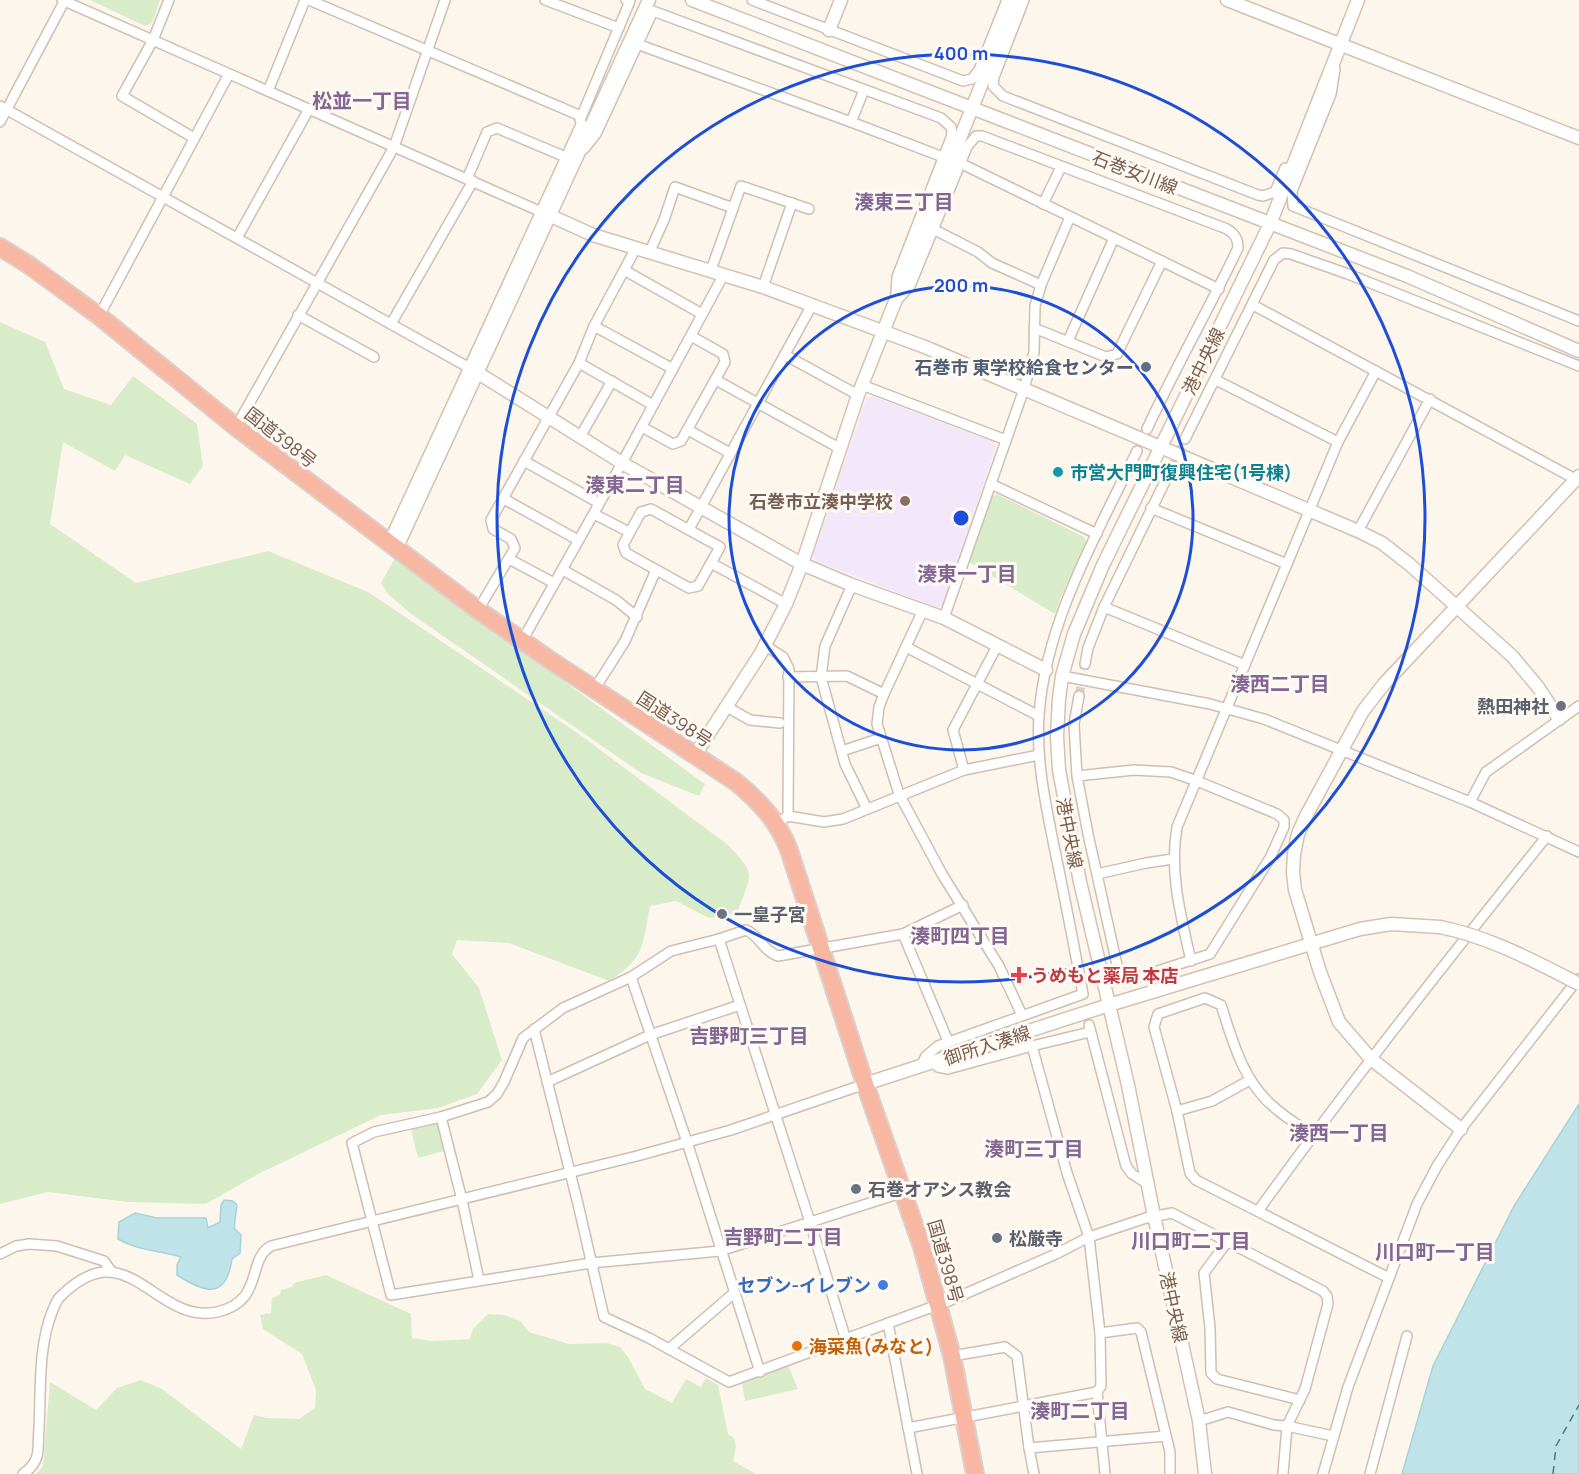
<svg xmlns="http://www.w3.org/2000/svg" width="1579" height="1474" font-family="Manrope,'Noto Sans JP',sans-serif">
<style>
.education{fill:#f3e8fa}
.green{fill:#d8ecc9}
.water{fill:#bfe3e8;stroke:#a5d3da;stroke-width:1.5}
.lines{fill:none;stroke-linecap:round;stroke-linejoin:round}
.ferry{stroke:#437c86;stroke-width:1.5;stroke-dasharray:8 6;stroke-linecap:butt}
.street-tunnel{stroke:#dcd0c4;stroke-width:9;stroke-dasharray:9 4.5;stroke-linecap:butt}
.street-casing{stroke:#d1beb0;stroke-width:12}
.secondary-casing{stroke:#d6c0b0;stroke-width:15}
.highway-casing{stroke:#dad1cd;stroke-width:20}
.street{stroke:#fff;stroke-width:9}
.secondary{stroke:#fff;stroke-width:12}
.highway{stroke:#f7b7a3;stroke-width:16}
.secondary-bridge-casing{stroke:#d6c0b0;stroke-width:15;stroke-linecap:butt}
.secondary-bridge{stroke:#fff;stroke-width:12}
.ring{fill:none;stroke:#1d4ed8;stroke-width:3}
.service-dot{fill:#5c6f8a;stroke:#fffaf3;stroke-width:2}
.culture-dot{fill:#0f9aa8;stroke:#fffaf3;stroke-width:2}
.education-dot{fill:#8d6e63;stroke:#fffaf3;stroke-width:2}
.worship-dot{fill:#6b7280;stroke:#fffaf3;stroke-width:2}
.health-dot{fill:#e0444e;stroke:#fffaf3;stroke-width:2}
.shop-dot{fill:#3f7fe0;stroke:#fffaf3;stroke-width:2}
.food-dot{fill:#e8710a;stroke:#fffaf3;stroke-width:2}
.labels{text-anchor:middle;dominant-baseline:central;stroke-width:6;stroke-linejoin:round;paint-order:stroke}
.street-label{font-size:18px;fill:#7a5c4d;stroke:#fffaf3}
.service-label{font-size:18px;font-weight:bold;fill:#4e5e75;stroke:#fffaf3;text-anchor:end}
.culture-label{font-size:18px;font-weight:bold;fill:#0d838f;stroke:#fffaf3;text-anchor:start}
.education-label{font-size:18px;font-weight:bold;fill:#785e54;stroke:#fffaf3;text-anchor:end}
.worship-label{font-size:18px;font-weight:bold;fill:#5b616d;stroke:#fffaf3;text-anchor:start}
.health-label{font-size:18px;font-weight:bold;fill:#be3a42;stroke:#fffaf3;text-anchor:start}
.shop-label{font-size:18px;font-weight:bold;fill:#366cbe;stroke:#fffaf3;text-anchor:end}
.food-label{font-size:18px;font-weight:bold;fill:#c56008;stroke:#fffaf3;text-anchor:start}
.neighbourhood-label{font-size:20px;font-weight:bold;fill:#846695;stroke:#fffaf3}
.centre{fill:#1d4ed8;stroke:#fffaf3;stroke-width:3}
.ring-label{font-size:18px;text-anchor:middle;font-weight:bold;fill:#1d4ed8;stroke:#fffaf3;stroke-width:6;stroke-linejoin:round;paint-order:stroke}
</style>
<rect width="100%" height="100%" fill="#fdf6ec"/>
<polygon class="education" points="872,396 994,442 996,447 943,605 938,608 815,561 813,555 866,398"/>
<g class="green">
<polygon points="90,0 160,0 152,23 145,26"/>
<path d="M0,322L45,342L64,389L111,405L133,376L197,424L203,466L190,484L125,455L115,471L63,442L50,524L136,583L268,551L368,592L579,734L728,845C758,876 751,874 737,913L709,918L676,901L650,906C642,946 646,957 609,981L509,943L457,940L452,954L479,988L502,1060L477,1094L438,1108L381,1115L258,1174L206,1204L128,1202L48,1192L0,1204Z"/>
<polygon points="997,494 1084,537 1086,542 1060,599 1055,614 969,562 991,497"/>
<polygon points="395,558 705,784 699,796 641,773 410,613 388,594 381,583"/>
<polygon points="437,1123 444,1151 418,1158 411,1129"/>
<polygon points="326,1275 411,1314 412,1338 432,1341 470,1339 473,1329 488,1314 504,1315 520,1321 529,1332 569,1344 607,1343 620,1347 628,1357 645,1389 672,1403 686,1379 701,1387 706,1378 718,1385 728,1434 734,1438 736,1447 733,1461 756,1474 36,1474 43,1466 50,1382 96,1410 117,1388 141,1380 162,1389 241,1449 254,1415 267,1418 299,1419 315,1408 316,1390 302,1354 263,1329 260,1315 271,1313 272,1298 280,1295 281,1290 292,1287 294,1283"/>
<polygon points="788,1365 798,1389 745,1401 742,1384"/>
</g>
<g class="water">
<polygon points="1579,1104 1579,1474 1402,1474 1433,1366 1514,1206"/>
<path d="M224,1200L233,1201L237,1205L234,1228L241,1235L240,1253L232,1259C226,1300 205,1293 177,1275V1265L181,1257C159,1250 138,1251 118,1239L119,1222L135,1213L157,1218H206L208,1228L220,1222L221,1205Z"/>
</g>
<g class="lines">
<polyline class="ferry" points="1553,1474 1556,1446 1579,1405"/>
<g class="street-tunnel">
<polyline points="1172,467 1185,439"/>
<polyline points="1079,696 1085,664"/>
</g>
<g class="street-casing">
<g id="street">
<polyline points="62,0 546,214"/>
<polyline points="169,0 153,40 122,96 194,138"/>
<polyline points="309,0 581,116"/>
<polyline points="545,0 619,28"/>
<polyline points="752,0 963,81 972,79 979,70 1007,0"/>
<polyline points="1024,0 994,77 993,86 1003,96 1258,195 1263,196 1275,192 1285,168"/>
<polyline points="637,44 851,122 943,157"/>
<polyline points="1335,69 1331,94 1292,191 1293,206 1579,321"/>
<polyline points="268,91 305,0"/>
<polyline points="0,106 475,371"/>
<polyline points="580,120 630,1 626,0"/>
<polyline points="0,122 65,0"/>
<polyline points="851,122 864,90"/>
<polyline points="584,149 596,134 653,11 941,118 951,127 952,135 897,277 896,293"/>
<polyline points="960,163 1219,289"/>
<polyline points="467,179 487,132 497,128 568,158"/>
<polyline points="1043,204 1061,167"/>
<polyline points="933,229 978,252 992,263 1041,285"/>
<polyline points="237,238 309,109"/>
<polyline points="650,251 664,220 675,187 733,208"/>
<polyline points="624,270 702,314"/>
<polyline points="711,270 741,186 809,209"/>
<polyline points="763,287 792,203"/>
<path d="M899,298L910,286L967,147L976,136H982L1227,229C1235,234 1238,239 1238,248C1209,309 1175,368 1147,429"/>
<polyline points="1253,305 1579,481"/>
<polyline points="298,315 374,357"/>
<polyline points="99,316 229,74"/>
<polyline points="391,324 473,181"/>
<polyline points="594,326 673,369"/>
<polyline points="1034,328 1106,357 1117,354 1162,261"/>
<polyline points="1068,341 1114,238"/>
<polyline points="785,355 858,395"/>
<polyline points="579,363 653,405"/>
<polyline points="716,380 839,448"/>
<polyline points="1216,380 1338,442"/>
<polyline points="862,385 1006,440"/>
<polyline points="236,427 394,147 445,0"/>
<polyline points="642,427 673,444 681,441 725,362 723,354 691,336"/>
<polyline points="688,430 730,453"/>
<polyline points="580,437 612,381"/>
<polyline points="1185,439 1274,260 1283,253 1291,254 1348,274 1579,366"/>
<polyline points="524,461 599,503"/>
<polyline points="991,484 1097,534"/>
<polyline points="504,499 578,540"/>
<polyline points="1151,508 1287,564"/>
<polygon points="651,509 720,547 698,586 689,588 626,553 623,545 641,512"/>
<polyline points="594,514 629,532"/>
<polyline points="689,529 812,305"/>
<polyline points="1358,531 1430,399"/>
<polyline points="509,559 554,583"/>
<polyline points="711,563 786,604"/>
<polyline points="563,570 616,600 637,617"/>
<polyline points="852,585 825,646 821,677 845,764 867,809"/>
<polyline points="1104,607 1245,665"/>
<polyline points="478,610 515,548 511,539 493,529 491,520 579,363 594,326 636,248"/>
<polyline points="923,610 884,694 879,707 877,724 899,794 942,874 999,966 1022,1015"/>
<polyline points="944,618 1024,389 1034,352 1035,306 1041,285 1070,217"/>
<polyline points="522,641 622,463 724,274"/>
<polyline points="766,646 783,657 789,669 788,816"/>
<polyline points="906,647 1039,716"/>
<polyline points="1085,664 1088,648 1104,607 1172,467"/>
<polyline points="1062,676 1210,704 1264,719 1470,802 1579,852"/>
<polyline points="788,677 847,676 884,694"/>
<polyline points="594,690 625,641 656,570"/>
<polyline points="727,707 750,720 780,723"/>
<polyline points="842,751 881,738"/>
<polyline points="964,770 953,730 997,646"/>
<polyline points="1077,776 1134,770 1171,772 1197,781 1277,814 1284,820 1284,827 1270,858 1210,954 1130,980 1119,974 1088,834 1077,776 1074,724 1079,696"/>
<polyline points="1470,802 1486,772 1579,706"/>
<polyline points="777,823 788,816 824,822 843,819 964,770 1039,755"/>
<polyline points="1097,874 1146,863 1173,859"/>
<polyline points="903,934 948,1041"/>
<polyline points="719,939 810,1222 846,1340"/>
<path d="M1191,961C1181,916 1169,873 1177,827L1338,442L1376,371"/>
<polyline points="631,977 687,1142 760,1372"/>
<polyline points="1089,1025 1126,1166 1132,1174 1148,1184"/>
<polyline points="534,1029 578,1204 604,1317 649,1338 729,1382 951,1300 1056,1254 1089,1237 1146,1218 1172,1213 1323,1291 1327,1296 1328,1304 1305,1389 1287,1426 1283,1474"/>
<polyline points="1032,1046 1067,1173 1089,1237 1100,1333 1101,1386 1097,1392 1105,1474"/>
<polyline points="933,1062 938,1067 948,1069 1032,1046 1090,1032"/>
<path d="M921,1066L926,1056L938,1046L1083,994C1074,946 1065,899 1055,851C1046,806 1036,762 1039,715C1046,621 1097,534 1137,451"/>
<polyline points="547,1082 650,1035 740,1005"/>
<polyline points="1177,1111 1212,1101 1250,1080"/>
<polyline points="441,1117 462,1200 479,1280"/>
<path d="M1313,1135C1300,1126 1286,1118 1275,1108C1243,1082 1233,1042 1221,1005L1205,998L1158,1014L1154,1027L1177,1111L1190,1173L1196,1180L1389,1278"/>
<path d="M904,1192L720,1251L591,1263L391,1295L352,1143L374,1132L441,1117L488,1102L497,1094L504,1082L523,1038L563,1008L631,977L671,951L719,939L746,930C759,935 763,951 778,956L903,934L963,905"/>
<path d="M1258,1211C1350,1083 1448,959 1547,836"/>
<polyline points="1227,1242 1204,1273 1210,1328 1211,1373 1217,1379 1300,1400"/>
<polyline points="0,1254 16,1246 29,1244 57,1246 104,1261 111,1271"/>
<polyline points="888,1323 917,1474"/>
<polyline points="1100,1333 1137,1328 1141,1332 1170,1452 1170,1474"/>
<polyline points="669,1349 734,1293"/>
<polyline points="952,1356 1005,1347 1017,1356 1029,1448 1034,1474"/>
<polyline points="1199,1421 1228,1412 1274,1425 1287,1426 1333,1436"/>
<polyline points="908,1428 1097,1392"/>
<polyline points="1029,1448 1166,1436"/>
<path d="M23,1474C29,1470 35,1463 37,1456C39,1448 38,1438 39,1429C41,1390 38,1348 52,1312C55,1306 56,1300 61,1296C128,1229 155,1325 217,1312C265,1301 246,1260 271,1246L637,1156L731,1130L865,1084"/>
<polyline points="1323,1474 1348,1387 1417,1204 1437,1166 1461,1129 1578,979"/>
<polyline points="1370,1474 1407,1336"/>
</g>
</g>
<g class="secondary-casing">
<g id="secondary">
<polyline points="692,0 1407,276 1579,351"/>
<polyline points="1227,0 1579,138"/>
<polyline points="829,30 841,0"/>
<polyline points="551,216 593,235 763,287 925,347 1358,531 1382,543 1409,564 1512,656 1538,687 1559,719"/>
<polyline points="478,373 622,463 802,564 852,585 944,618 1046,670"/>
<polyline points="390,542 582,126"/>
<polyline points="397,547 649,0"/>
<polyline points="695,755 761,653 786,604 802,564 858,395 1015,0"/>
<polyline points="865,1084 1109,1005 1360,929 1391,924 1440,927"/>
<polyline points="1461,1129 1371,1059 1339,1022 1320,972 1295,890 1293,872 1294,854 1298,834 1306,816 1363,711 1384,684 1579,476"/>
<polyline points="1205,1474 1199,1421 1154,1216 1128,1085 1080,882 1059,770 1057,736 1059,699 1062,676 1074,634 1103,565 1270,224 1358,0"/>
</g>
</g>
<g class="highway-casing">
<path id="highway" d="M0,247L29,265L99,316L236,427L478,610L550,660L736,782C760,802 778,821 789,850L865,1084L922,1247L952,1356L975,1474"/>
</g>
<use href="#street" class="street"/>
<use href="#secondary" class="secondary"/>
<use href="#highway" class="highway"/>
<g class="secondary-bridge-casing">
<path id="secondary-bridge" d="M1440,927C1490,937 1534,961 1579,984"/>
</g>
<use href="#secondary-bridge" class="secondary-bridge"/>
</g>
<g class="ring">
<circle cx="961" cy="518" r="232"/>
<circle cx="961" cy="518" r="464"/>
</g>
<circle class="service-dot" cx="1146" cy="367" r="6"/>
<circle class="culture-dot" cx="1058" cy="472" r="6"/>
<circle class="education-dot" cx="905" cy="501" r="6"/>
<g class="worship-dot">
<circle cx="1561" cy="706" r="6"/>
<circle cx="722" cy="914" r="6"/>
<circle cx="856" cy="1189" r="6"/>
<circle cx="997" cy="1238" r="6"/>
</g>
<path class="health-dot" d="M1016 966h6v6h6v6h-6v6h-6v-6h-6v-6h6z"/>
<circle class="shop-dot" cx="883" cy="1285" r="6"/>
<circle class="food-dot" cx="797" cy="1346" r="6"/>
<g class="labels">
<g class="street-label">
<text transform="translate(1135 172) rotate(21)">石巻女川線</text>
<text transform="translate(1203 361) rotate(-64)">港中央線</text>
<text transform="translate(281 437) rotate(38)">国道398号</text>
<text transform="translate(675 719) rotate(33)">国道398号</text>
<text transform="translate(1070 833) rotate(79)">港中央線</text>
<text transform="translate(987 1045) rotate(-18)">御所入湊線</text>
<text transform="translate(946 1261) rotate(74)">国道398号</text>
<text transform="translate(1174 1307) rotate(78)">港中央線</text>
</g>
<g class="service-label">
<text x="1134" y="367">石巻市 東学校給食センター</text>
</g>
<g class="culture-label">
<text x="1070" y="472">市営大門町復興住宅(1号棟)</text>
</g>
<g class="education-label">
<text x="893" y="501">石巻市立湊中学校</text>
</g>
<g class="worship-label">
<text x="1549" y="706" text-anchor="end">熱田神社</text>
<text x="734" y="914">一皇子宮</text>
<text x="868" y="1189">石巻オアシス教会</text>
<text x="1009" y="1238">松厳寺</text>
</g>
<g class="health-label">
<text x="1031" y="975">うめもと薬局 本店</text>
</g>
<g class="shop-label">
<text x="871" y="1285">セブン-イレブン</text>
</g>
<g class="food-label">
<text x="809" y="1346">海菜魚(みなと)</text>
</g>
<g class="neighbourhood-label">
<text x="362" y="100">松並一丁目</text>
<text x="904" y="201">湊東三丁目</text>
<text x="635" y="484">湊東二丁目</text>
<text x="967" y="573">湊東一丁目</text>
<text x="1280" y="683">湊西二丁目</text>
<text x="960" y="935">湊町四丁目</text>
<text x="749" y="1035">吉野町三丁目</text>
<text x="1339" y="1132">湊西一丁目</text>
<text x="1034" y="1148">湊町三丁目</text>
<text x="783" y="1236">吉野町二丁目</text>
<text x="1191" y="1240">川口町二丁目</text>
<text x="1435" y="1251">川口町一丁目</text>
<text x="1080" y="1410">湊町二丁目</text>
</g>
</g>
<circle cx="961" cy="518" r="9" class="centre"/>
<g class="ring-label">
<text x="961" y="60">400 m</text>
<text x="961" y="292">200 m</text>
</g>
</svg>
